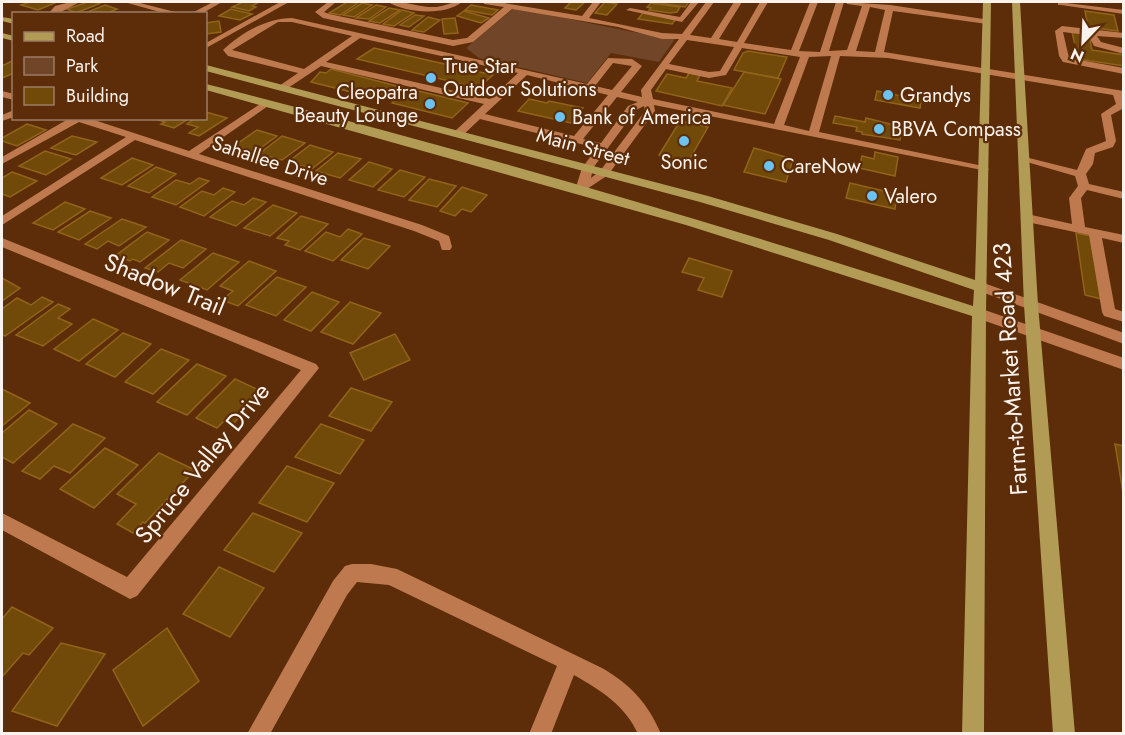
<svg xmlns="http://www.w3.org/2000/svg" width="1125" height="735" font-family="Jost,sans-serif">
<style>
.green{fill:#704528}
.building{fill:#714a0a;stroke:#92631a;stroke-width:1.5}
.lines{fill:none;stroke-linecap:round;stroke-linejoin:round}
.minor{fill:#be7a4e;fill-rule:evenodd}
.major{fill:#b29b55;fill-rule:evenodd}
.poi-dot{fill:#6ac3f1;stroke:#5c2d08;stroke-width:2}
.labels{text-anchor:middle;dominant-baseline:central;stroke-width:4.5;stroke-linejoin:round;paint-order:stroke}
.far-poi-label{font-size:20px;fill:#faf2ed;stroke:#5c2d08;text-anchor:start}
.far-street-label{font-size:20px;fill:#faf2ed;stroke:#5c2d08}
.street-label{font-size:24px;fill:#faf2ed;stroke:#5c2d08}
</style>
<rect width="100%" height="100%" fill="#5c2d08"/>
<path class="green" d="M514,8C568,18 621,31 675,39L659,62L611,53L587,83L479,58L466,48Z"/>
<g class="building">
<polygon points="30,2 57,2 38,10 21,5"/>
<polygon points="88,2 101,3 76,13 67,9"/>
<polygon points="243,2 259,2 252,6 256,7 249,11 232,7"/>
<polygon points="347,2 358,3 340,15 329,13"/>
<polygon points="571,2 585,2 576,10 565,8"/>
<polygon points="605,2 617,4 607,15 595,13"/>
<polygon points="653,2 689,2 685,7"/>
<polygon points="362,3 372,5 354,17 343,15"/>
<polygon points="651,3 680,7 677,12 670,13 649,10 651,8 647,7"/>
<polygon points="105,5 117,9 105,14 83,14"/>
<polygon points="376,5 386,7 369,19 356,18"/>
<polygon points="471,5 498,10 492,15 465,10"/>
<polygon points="389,8 400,10 380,23 369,21"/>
<polygon points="231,9 252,14 240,20 219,16"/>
<polygon points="402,10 414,13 394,26 383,24"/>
<polygon points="464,11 489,18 481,23 457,16"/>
<polygon points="1085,11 1114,15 1118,31 1088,27"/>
<polygon points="643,13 676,19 672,24 638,19"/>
<polygon points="415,15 424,16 409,27 400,25"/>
<polygon points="428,17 440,20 424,32 412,30"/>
<polygon points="455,18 458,33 444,34 442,19"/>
<polygon points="219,21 221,32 206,34 206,23"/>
<polygon points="1072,32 1089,35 1092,50 1124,55 1124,66 1078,59"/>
<polygon points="374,48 493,75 478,88 357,59"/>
<polygon points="748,51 787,57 778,78 734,70 743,53"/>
<polygon points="14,60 14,73 2,78 2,66"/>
<polygon points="331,69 401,87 383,100 311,82 320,72 326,73"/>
<polygon points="744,72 781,79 765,114 723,105"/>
<polygon points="689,73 700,75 697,81 732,88 722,106 656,91 667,74 686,78"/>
<polygon points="410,89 468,103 452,118 392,103"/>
<polygon points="877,91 921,100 920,108 875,100"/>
<polygon points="529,99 547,103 549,101 583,108 571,123 518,111"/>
<polygon points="206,112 227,118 199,136 189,133 198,127 187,124 196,118 206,118"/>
<polygon points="835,116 865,122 866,118 902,127 900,140 862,134 862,132 856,131 857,127 833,123"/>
<polygon points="160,118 190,118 174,128 161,124 165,122 158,120"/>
<polygon points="680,121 708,127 688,162 659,155"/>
<polygon points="27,124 46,130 17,146 2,141 2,138"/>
<polygon points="257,130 277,136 255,152 234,146"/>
<polygon points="72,136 97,142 76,155 51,148"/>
<polygon points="282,136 305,143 282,160 259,154"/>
<polygon points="310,145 333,152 312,169 288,162"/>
<polygon points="754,148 793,159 786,182 744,172"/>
<polygon points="45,151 71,159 46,175 19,166"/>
<polygon points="875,152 898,157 895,176 859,168 862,156 874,159"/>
<polygon points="338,153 361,159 340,178 316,171"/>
<polygon points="132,158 153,165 122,185 101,178"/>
<polygon points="369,162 392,169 373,187 349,180"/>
<polygon points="156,167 176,174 149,193 128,186"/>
<polygon points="400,170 425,177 404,197 378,190"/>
<polygon points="12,172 37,181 10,197 2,194 2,178"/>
<polygon points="199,178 209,181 176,205 152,197 176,180 190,184"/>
<polygon points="429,179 456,186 437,207 409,200"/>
<polygon points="850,183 897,194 895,209 846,198"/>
<polygon points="462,187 487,195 471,212 462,209 455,216 440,211"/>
<polygon points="223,188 235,192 204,216 180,207 202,191 214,195"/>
<polygon points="253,198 266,202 236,226 210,217 232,201 244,205"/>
<polygon points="65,202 85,209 53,230 33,223"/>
<polygon points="273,205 297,213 270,236 244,228"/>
<polygon points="90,211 111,218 79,240 58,232"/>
<polygon points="301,216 328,224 300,250 285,245 289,241 277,238"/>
<polygon points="122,219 146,227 119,246 108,241 97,249 85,244"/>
<polygon points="348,229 362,234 333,261 305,251 326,232 340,237"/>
<polygon points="147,232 169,240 140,262 133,259 130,261 115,256"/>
<polygon points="1076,233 1095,237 1105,300 1085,295"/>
<polygon points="364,238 390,246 368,269 341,260"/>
<polygon points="181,240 206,249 183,268 169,263 158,272 145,268"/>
<polygon points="213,253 239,262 207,290 180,280"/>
<polygon points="689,258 732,271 722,297 698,290 704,278 682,272"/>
<polygon points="249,261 276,271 238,306 222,300 233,291 220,286"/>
<polygon points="277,277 306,287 276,316 246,305"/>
<polygon points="2,278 20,288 2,301"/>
<polygon points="312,292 339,302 311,331 284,320"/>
<polygon points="42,297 53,302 5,336 2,334 2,309 17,298 31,305"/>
<polygon points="350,302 381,313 353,344 321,332"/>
<polygon points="58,304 70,309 58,318 72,324 43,346 16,335"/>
<polygon points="93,319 118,330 79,361 54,349"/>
<polygon points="123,333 151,344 115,377 86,364"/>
<polygon points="395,334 410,360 364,380 350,353"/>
<polygon points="161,349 189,360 153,394 125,382"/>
<polygon points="197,364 226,376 187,415 157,402"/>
<polygon points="235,379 263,392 233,424 225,420 217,428 196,418"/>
<polygon points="351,388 392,402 371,431 329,416"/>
<polygon points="2,389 30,403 2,426"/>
<polygon points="29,410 57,424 13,463 2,457 2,433"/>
<polygon points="73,424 105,438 70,473 54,466 40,479 22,471"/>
<polygon points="321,424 364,440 340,474 295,457"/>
<polygon points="1115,444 1124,446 1124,499"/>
<polygon points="105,448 138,465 94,508 60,489"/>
<polygon points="159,453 195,470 145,523 143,522 133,533 117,524 136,504 117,494"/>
<polygon points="287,466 334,483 307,522 259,503"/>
<polygon points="253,513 302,533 274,572 224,550"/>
<polygon points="219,567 264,588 230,637 183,614"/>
<polygon points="12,607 53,628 29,655 23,653 2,677 2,619"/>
<polygon points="167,628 199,681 143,726 113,670"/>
<polygon points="61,643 105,654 57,726 12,711"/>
</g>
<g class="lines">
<g class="minor">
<polygon points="70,2 80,2 57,14 48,14 55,6"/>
<polygon points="124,2 136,2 183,14 167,14"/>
<polygon points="213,2 222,2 201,14 190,14"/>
<polygon points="280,2 289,2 206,48 206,43"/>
<path d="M328,2H336L324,12L329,14L453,40L467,38L504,7L484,4L483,2H498L582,16L593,2H601L589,18L662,33L682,34L706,2H714L690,35L711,38L734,2H742L719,39L737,42L760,2H768L744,43L791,50L810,2H818L799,51L820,52L836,2H844L829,51L847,50L862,6L847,4L846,2L890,5L990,20V24H987L893,11L884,52L1124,91V108L1111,115L1116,141L1113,147L1095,153L1093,164L1086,174L1089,184L1124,192V199L1087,190L1081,198L1085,227L1124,235V243L1102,238L1115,309L1124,312V322L1104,316L1102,312L1089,235L1027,222L1021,218L1027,214L1072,224L1069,198L1078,186L1075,176L1020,160L1025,157L1077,170L1086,149L1106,141L1101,114L1116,104L1113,95L888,58L840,56L819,132L983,166L989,169L987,171L654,105L655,111L608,175L581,193L575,190L582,168L597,148L480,119L462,136H454V132L484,104L321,66L285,90H279V86L298,73L228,56L223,50C241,33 267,18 292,18L587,84L608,58L632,59L642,66L621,92L642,97L641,90L679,39H662L618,27L512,9L473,42L453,46L323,18L315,12ZM870,7L885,10L875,52L856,51ZM278,22H292L352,36L304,69L232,50ZM360,38L518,73L490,99L326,62ZM687,40L734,47L720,71L709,72L669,64ZM742,48L800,57L774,124L653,99L651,90L666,69L709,78L726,75ZM831,56L809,131L784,125L809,57ZM613,63L632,66L612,90L595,86ZM527,75L608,95L574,136L485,114ZM617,97L638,102L628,106L601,143L583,139ZM644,106L645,111L600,171L591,178L593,168L636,110Z"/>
<path d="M388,2C403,0 418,7 433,7C444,7 452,1 462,2C445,16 406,13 388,2Z"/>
<polygon points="691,2 699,2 682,22 626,10 630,8 680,17"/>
<polygon points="1058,2 1124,10 1124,14 1061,5 1058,5"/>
<polygon points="1062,26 1124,33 1124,38 1097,36 1101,42 1124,48 1124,54 1094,46 1088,35 1063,32 1069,58 1124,68 1124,74 1063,62 1059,56 1055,31"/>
<polygon points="2,91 14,94 14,100 2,97"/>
<polygon points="263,102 271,104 199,154 422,225 449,236 452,247 450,250 442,250 439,241 414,231 135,140 2,225 2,216 126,137 79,122 2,164 2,157 70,118 88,118 189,151"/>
<polygon points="14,110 14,117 2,121 2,115"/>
<polygon points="2,238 316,364 319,368 137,596 130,599 2,530 2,513 127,577 301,370 2,247"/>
<polygon points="981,282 1124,333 1124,344 976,290 974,287 976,284"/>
<polygon points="979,308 1124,358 1124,370 974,317 972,313 974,309"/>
<path d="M352,564H371L397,569L602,668C630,684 648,703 661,734H638C625,705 600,690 574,675L551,734H529L557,666L389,585L357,582L347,595L270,734H247L333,581L345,566Z"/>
</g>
<g class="major">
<path d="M983,2H991L986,313L984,734H962L972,316L686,225L206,90V84C464,149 720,224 973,306L974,290L829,240L700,202L206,71V65L708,196L837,234L975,280Z"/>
<polygon points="1012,2 1020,2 1038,305 1075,734 1053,734 1024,305"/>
<polygon points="2,17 14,19 14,24 2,21"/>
<polygon points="2,33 14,36 14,41 2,38"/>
</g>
</g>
<g class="poi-dot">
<circle cx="431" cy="78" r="6"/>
<circle cx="888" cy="95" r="6"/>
<circle cx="430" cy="104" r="6"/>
<circle cx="560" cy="117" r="6"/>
<circle cx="879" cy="129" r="6"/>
<circle cx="684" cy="141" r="6"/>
<circle cx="769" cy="166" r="6"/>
<circle cx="872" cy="196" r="6"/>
</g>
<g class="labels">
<g class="far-poi-label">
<text x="443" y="66">True Star<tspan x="443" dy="23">Outdoor Solutions</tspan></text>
<text x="418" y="92" text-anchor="end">Cleopatra<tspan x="418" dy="23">Beauty Lounge</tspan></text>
<text x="900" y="95">Grandys</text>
<text x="572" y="117">Bank of America</text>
<text x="891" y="129">BBVA Compass</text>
<text x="684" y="162" text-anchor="middle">Sonic</text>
<text x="781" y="166">CareNow</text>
<text x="884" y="196">Valero</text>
</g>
<g class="far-street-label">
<text transform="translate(583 147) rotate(15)">Main Street</text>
<text transform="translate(270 161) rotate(18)">Sahallee Drive</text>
</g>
<g class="street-label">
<text transform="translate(165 284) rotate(22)">Shadow Trail</text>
<text transform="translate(1010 369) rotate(-94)">Farm-to-Market Road 423</text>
<text transform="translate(202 463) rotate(-51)">Spruce Valley Drive</text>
</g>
</g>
<rect width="1125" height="735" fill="none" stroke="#faf2ed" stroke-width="6"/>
<rect x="12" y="12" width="195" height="108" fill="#5c2d08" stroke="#9b7c64" stroke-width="1.5"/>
<rect x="24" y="32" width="30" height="9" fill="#b29b55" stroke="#9b7c64" stroke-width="1.5"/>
<text x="66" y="42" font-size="18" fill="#faf2ed">Road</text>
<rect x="24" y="57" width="30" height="18" fill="#704528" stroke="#9b7c64" stroke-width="1.5"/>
<text x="66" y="72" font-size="18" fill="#faf2ed">Park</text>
<rect x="24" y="87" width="30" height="18" fill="#714a0a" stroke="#9b7c64" stroke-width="1.5"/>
<text x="66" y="102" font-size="18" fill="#faf2ed">Building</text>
<g transform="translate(1083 42) rotate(203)" stroke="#5c2d08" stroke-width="4.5" paint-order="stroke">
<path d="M0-4.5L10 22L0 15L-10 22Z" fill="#faf2ed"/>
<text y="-9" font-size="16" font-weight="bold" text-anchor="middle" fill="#faf2ed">N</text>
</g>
</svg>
